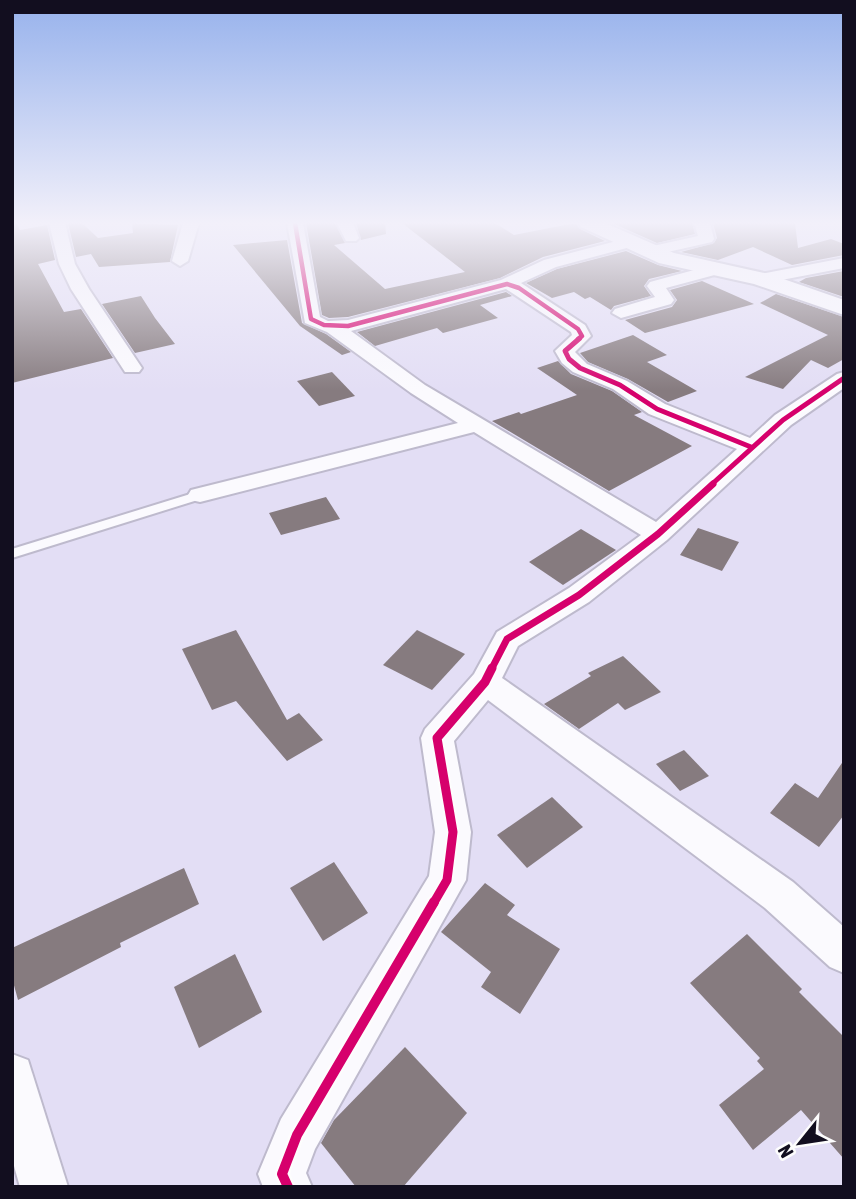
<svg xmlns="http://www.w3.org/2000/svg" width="856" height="1199" font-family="'Asap Condensed',sans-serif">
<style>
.building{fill:#867b7f}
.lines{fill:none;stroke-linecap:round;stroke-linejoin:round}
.lane-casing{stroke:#bebacd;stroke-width:4}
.street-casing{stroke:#bebacd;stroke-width:4}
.secondary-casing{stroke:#bebacd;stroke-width:4}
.lane{fill:#fbfafe;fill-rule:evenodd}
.street{fill:#fbfafe;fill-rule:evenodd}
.secondary{fill:#fbfafe;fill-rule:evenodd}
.cycleway-far4-casing{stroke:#fdfdfd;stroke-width:7}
.cycleway-far3-casing{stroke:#fdfdfd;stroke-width:9}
.cycleway-far2-casing{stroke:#fdfdfd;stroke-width:11}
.cycleway-far1-casing{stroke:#fdfdfd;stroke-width:13}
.cycleway-casing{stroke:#fdfdfd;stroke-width:15}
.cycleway-far4{stroke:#d6006c;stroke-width:4.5}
.cycleway-far3{stroke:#d6006c;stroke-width:5}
.cycleway-far2{stroke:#d6006c;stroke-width:7}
.cycleway-far1{stroke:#d6006c;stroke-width:9}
.cycleway{stroke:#d6006c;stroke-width:10}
</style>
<rect width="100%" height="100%" fill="#e3def5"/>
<g class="building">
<polygon points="12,223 16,223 20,230 47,225 55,260 38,264 64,312 81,309 113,358 12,383"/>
<polygon points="68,223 82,223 98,238 133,233 132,223 178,225 170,262 99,267 91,254 76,257"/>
<polygon points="306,223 335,223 345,243 334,245 385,289 465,272 402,223 495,223 514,235 575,223 580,229 605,241 543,257 500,278 348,317 329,318 322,315"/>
<polygon points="356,223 385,223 386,234 361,240"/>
<polygon points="612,223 692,223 695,234 657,243"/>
<polygon points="713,223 795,223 798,248 831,239 844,244 844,255 792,265 753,247 718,260 681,252 714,243 717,238"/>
<polygon points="287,240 302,323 326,334 351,352 342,355 300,326 233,245"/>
<polygon points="626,251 658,265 682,271 649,279 644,286 651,296 614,306 611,310 590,297 585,299 574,292 552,298 526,283 557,269"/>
<polygon points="844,271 844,297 799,282 806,278"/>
<polygon points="702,281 754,304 645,333 625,320 672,307 677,300 670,290"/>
<polygon points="506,292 512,296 480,305 498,318 443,333 437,328 375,346 357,332"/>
<polygon points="776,294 844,317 844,359 828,368 811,360 783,389 745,377 828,335 760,303"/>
<polygon points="141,296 155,318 175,344 135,353 102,304"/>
<polygon points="633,335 667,355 647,362 697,391 668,402 628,379 588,362 580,353"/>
<polygon points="558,361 571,374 612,391 642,412 634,415 692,446 609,491 492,421 519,412 521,414 577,395 537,368"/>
<polygon points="332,372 355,396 319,406 297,381"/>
<polygon points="326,497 340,519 281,535 269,513"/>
<polygon points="698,528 739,542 722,571 680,555"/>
<polygon points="581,529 616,550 563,585 529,562"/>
<polygon points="236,630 287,720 299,713 323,740 287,761 236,701 212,710 182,649"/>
<polygon points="417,630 465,654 432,690 383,665"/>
<polygon points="623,656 661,692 625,710 618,703 579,729 544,704 591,676 588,673"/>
<polygon points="684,750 709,776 680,791 656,764"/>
<polygon points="844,760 844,815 819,847 770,813 795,783 818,798"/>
<polygon points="552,797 583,827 527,868 497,835"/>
<polygon points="334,862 368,913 323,941 290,888"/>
<polygon points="184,868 199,904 120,943 121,947 18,1000 12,978 12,948"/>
<polygon points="485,883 515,905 507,915 560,949 520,1014 481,987 491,972 441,932"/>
<polygon points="747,934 802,989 799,992 844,1037 844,1159 801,1110 753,1150 719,1105 764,1069 757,1061 760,1058 690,983"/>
<polygon points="235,954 262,1012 199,1048 174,987"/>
<polygon points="405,1047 467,1113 403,1187 356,1187 321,1143 334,1120"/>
</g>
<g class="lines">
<g class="lane-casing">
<polygon id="lane" points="200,491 204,492 206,495 204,498 12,558 12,549"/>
</g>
<g class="street-casing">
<g id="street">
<polygon points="49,223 65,223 75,264 89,289 142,368 139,372 125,372 71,289 59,264"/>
<polygon points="183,223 199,223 188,261 180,266 172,261"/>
<path d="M287,223H303L320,317L328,321L348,320L501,280L544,260L628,238L634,240L636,243L634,246L556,267L521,283L585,325L591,336L575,352L587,364L627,381L665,404L750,438L775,415L837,374L844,372V388L791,425L667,540L589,602L518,646L502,678L793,882L844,927V973L830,967L765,908L488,700L454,741L471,832L466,880L315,1149L306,1173L312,1187H263L258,1174L281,1119L429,876L435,832L421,738L425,729L474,674L497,632L569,588L641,535L474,432L200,502L191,500L188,495L191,490L458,423L411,393L327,332L305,323ZM506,289L571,332L572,335L555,351L562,363L573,372L613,389L649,414L737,449L656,522L425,385L351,331Z"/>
<polygon points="337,223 353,223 359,238 356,241 346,241"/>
<polygon points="694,223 710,223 714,239 712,242 650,256 642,251 644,248 698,236"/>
<polygon points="844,258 844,268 761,284 753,279 761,274"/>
<polygon points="716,264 722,265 724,269 722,273 666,288 674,300 671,304 621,318 612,313 615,309 655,297 647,286 650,282"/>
<polygon points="12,1054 28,1060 68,1187 20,1187 12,1159"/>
</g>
</g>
<g class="secondary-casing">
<polygon id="secondary" points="578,223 605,223 674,253 769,274 844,300 844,315 754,284 659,263 581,227"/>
</g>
<use href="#lane" class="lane"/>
<use href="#street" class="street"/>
<use href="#secondary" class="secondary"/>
<g class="cycleway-far4-casing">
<polyline id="cycleway-far4" points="295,223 311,319 324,325 348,326 507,284 519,288 578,329 582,336 578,339"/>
</g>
<g class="cycleway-far3-casing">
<g id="cycleway-far3">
<polyline points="580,338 565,351 569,359 580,368 620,385 657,409 751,447"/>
<polyline points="711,485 783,420 844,378"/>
</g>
</g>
<g class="cycleway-far2-casing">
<polyline id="cycleway-far2" points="491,670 507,639 579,595 658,534 713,484"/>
</g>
<g class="cycleway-far1-casing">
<polyline id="cycleway-far1" points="433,904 447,880 453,832 437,738 485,682 492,668"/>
</g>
<g class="cycleway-casing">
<polyline id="cycleway" points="288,1187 282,1174 297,1135 434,902"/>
</g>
<use href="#cycleway-far4" class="cycleway-far4"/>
<use href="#cycleway-far3" class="cycleway-far3"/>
<use href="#cycleway-far2" class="cycleway-far2"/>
<use href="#cycleway-far1" class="cycleway-far1"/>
<use href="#cycleway" class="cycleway"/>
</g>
<linearGradient id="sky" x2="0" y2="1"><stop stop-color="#97b2ec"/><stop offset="0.57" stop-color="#f2f0fa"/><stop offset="1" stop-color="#f2f0fa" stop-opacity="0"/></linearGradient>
<rect width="856" height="391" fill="url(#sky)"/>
<rect width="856" height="1199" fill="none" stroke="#120e1f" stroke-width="28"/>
<g transform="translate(800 1143) rotate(240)" stroke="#fdfdfd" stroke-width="5" paint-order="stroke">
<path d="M0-5L12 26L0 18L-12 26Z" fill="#120e1f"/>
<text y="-10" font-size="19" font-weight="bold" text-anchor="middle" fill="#120e1f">N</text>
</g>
</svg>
